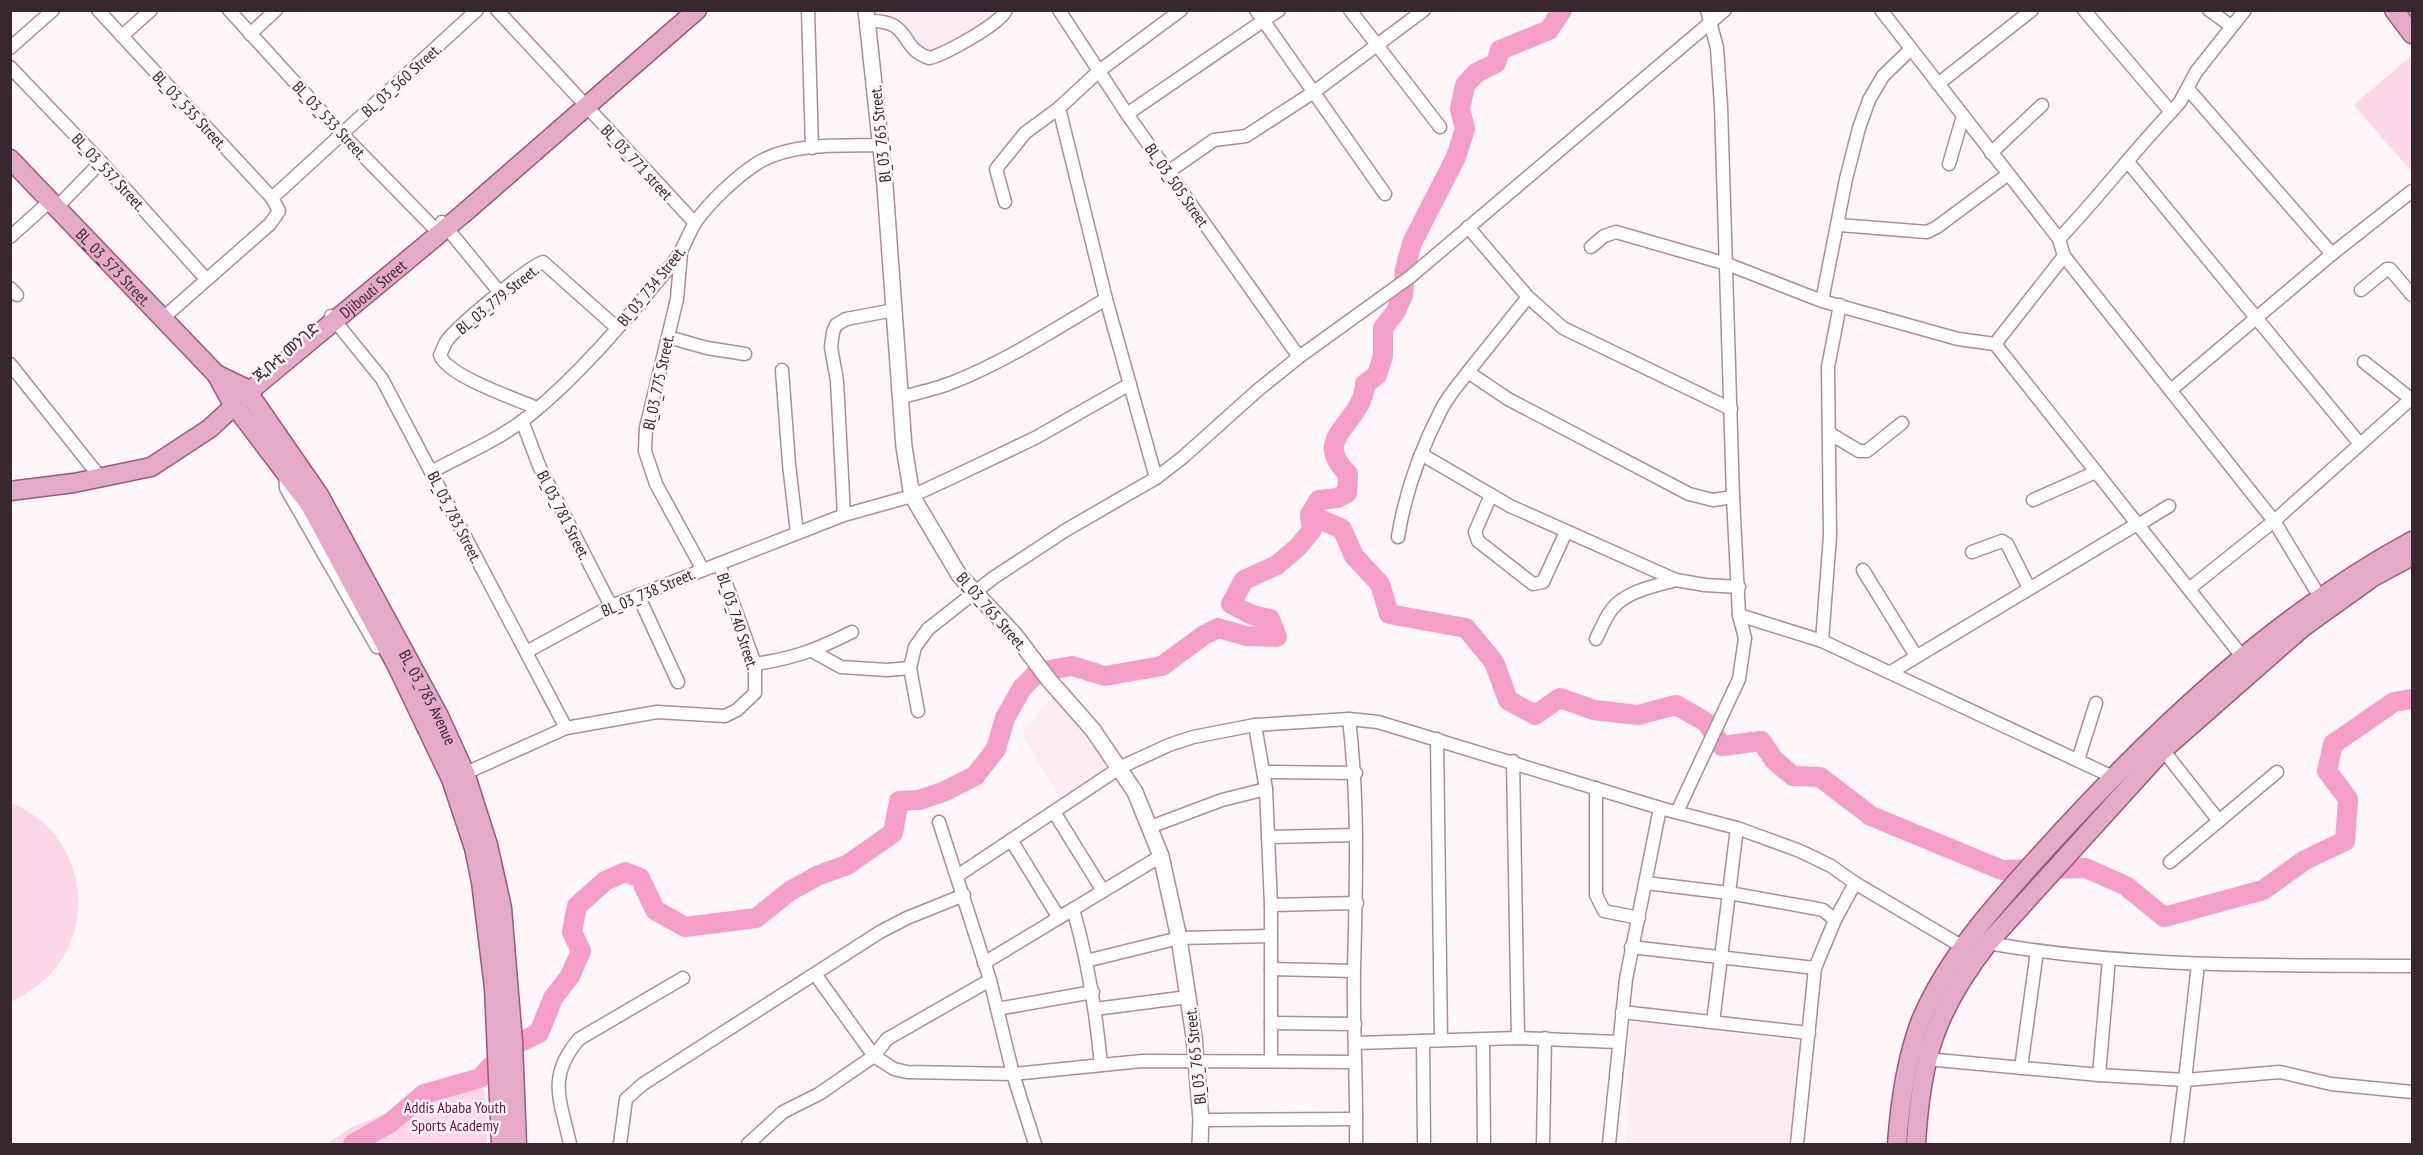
<svg xmlns="http://www.w3.org/2000/svg" width="2423" height="1155" font-family="'PT Sans Narrow','Noto Sans Ethiopic',sans-serif">
<style>
.built{fill:#feebf3}
.green{fill:#fcd7e7}
.lines{fill:none;stroke-linecap:round;stroke-linejoin:round}
.river{stroke:#f59ec8;stroke-width:20}
.minor-casing{stroke:#af8b9b;stroke-width:15}
.tertiary-casing{stroke:#af8b9b;stroke-width:18}
.primary-casing{stroke:#9d587a;stroke-width:21}
.minor{stroke:#fff;stroke-width:12}
.tertiary{stroke:#fff;stroke-width:15}
.primary{stroke:#e5aac8;stroke-width:18}
.tram{stroke:#a0959a;stroke-width:1.5}
.labels{text-anchor:middle;dominant-baseline:central;stroke-width:5;stroke-linejoin:round;paint-order:stroke}
.street-label{font-size:16px;fill:#36282e;stroke:#fef6f9}
.park-label{font-size:16px;fill:#710b4a;stroke:#fef6f9}
</style>
<rect width="100%" height="100%" fill="#fef6f9"/>
<g class="built">
<polygon points="872,11 1002,11 972,33 934,52 929,52 922,50 893,19 872,15"/>
<polygon points="1057,694 1114,764 1062,802 1022,734 1039,711"/>
<polygon points="1630,1021 1801,1042 1792,1144 1627,1144"/>
</g>
<g class="green">
<polygon points="2412,55 2412,172 2354,105"/>
<path d="M11,803C74,827 99,906 60,962C48,980 29,992 11,1002Z"/>
<polygon points="480,1083 485,1092 487,1144 327,1144 352,1127 398,1109 429,1091"/>
</g>
<g class="lines">
<g class="river">
<polyline points="1310,515 1342,529 1354,556 1380,584 1389,614 1466,628 1494,662 1508,700 1535,715 1560,698 1594,710 1638,715 1676,705 1706,722 1722,746 1761,741 1774,760 1793,776 1820,777 1871,816 2002,870 2086,868 2126,886 2164,917 2263,890 2305,860 2345,841 2348,799 2327,771 2333,744 2394,702 2412,699"/>
<path d="M353,1144L390,1123L424,1094L480,1078L510,1047L539,1033L553,998L570,976L581,951L572,932L577,906L605,881L625,872L640,878L655,910L685,927L756,918L790,891L819,875L847,865L893,833L899,801L919,800L943,792L975,776L996,749L1005,718L1022,688L1038,672L1072,666L1105,676L1162,666L1204,635L1218,628L1246,636L1277,637L1270,619L1252,615L1231,604L1244,580L1277,565L1298,547L1312,530L1310,515L1319,500L1337,498L1347,493L1348,474C1309,436 1363,425 1365,384L1377,375L1383,356V328L1396,311L1403,295L1405,269L1412,243L1456,157L1465,129L1460,109L1465,85L1476,73L1496,63L1500,50L1549,30L1562,10"/>
</g>
<g class="minor-casing">
<g id="minor">
<polyline points="98,10 272,198 279,211 270,224 163,318"/>
<polyline points="229,10 342,134 434,228"/>
<polyline points="497,10 695,223"/>
<polyline points="808,10 812,148"/>
<polyline points="1059,10 1127,114 1299,357"/>
<polyline points="1256,10 1385,194"/>
<polyline points="1350,10 1440,127"/>
<polyline points="1881,10 2059,239 2064,256 2274,521 2315,589"/>
<polyline points="2209,10 2231,26"/>
<path d="M867,21C913,19 898,48 929,58C942,56 1002,23 1006,10"/>
<polyline points="250,34 276,10"/>
<polyline points="122,36 151,10"/>
<polyline points="10,48 53,10"/>
<polyline points="10,67 101,162 206,279"/>
<polyline points="1938,84 2032,10"/>
<polyline points="2188,89 2332,254"/>
<polyline points="2171,112 2180,102 2196,72 2245,10"/>
<polyline points="1127,114 1279,10"/>
<polyline points="1991,153 2042,105"/>
<polyline points="2128,162 2360,444"/>
<polyline points="1949,164 1963,116"/>
<polyline points="1168,172 1214,140 1246,136 1314,92 1424,10"/>
<polyline points="272,198 477,10"/>
<polyline points="1005,202 996,169 1025,133 1059,108"/>
<polyline points="56,208 101,162"/>
<polyline points="442,222 501,294"/>
<polyline points="1839,225 1927,232 1937,227 2007,175"/>
<polyline points="1468,227 1528,297 1563,328 1731,409"/>
<polyline points="10,237 49,202"/>
<path d="M2059,239C2098,198 2132,153 2171,112L2084,10"/>
<polyline points="1591,247 1604,236 1616,232 1727,264 1822,301 1958,339 1995,344 2237,650"/>
<polyline points="681,253 677,299 646,428 645,451 656,484 703,570"/>
<polyline points="10,288 17,295"/>
<polyline points="2361,290 2387,269 2390,269 2412,295"/>
<polyline points="1822,301 1846,179 1859,128 1869,100 1883,76 1911,49"/>
<polyline points="331,316 382,379 566,728"/>
<polyline points="668,337 707,348 745,354"/>
<polyline points="1995,344 2064,256"/>
<polyline points="2364,362 2411,399"/>
<polyline points="10,364 96,472"/>
<polyline points="782,370 789,464 797,533"/>
<polyline points="1468,372 1528,297"/>
<polyline points="2171,390 2332,254 2412,191"/>
<path d="M902,397C918,393 935,389 951,383C1005,362 1055,329 1106,299"/>
<path d="M537,408C516,399 447,376 440,355C442,351 444,346 446,342C455,328 528,267 543,262L617,328"/>
<polyline points="522,421 540,468 611,606"/>
<polyline points="1829,433 1859,451 1867,451 1902,423"/>
<polyline points="1421,454 1510,506 1676,580 1705,585 1739,587"/>
<polyline points="285,472 286,488 377,647"/>
<path d="M431,472C464,454 501,439 530,415C583,372 629,315 673,263C683,251 687,236 695,223C709,202 739,174 761,161C796,142 843,146 882,145"/>
<polyline points="1156,478 1106,299 1059,108 1099,71 1181,10"/>
<polyline points="1491,495 1475,532 1478,541 1533,584 1543,582 1566,532"/>
<polyline points="2033,500 2096,472"/>
<polyline points="844,515 837,381 831,347 833,332 836,325 846,319 894,310"/>
<polyline points="2138,525 2169,506"/>
<path d="M1398,537C1405,493 1421,449 1441,410C1448,396 1459,384 1468,372L1508,399L1689,494L1713,500L1733,497"/>
<polyline points="1972,552 2002,541 2007,544 2029,588"/>
<polyline points="1863,570 1916,656"/>
<polyline points="2189,589 2274,521 2412,398"/>
<polyline points="638,595 678,682"/>
<polyline points="1739,615 1822,641 2113,777"/>
<path d="M1596,639C1601,629 1605,618 1612,609C1626,591 1655,586 1676,580"/>
<polyline points="1822,641 1830,536 1828,367 1840,305"/>
<polyline points="812,651 841,667 887,670 910,668"/>
<polyline points="526,652 611,606 844,515 912,496 953,477 1035,438 1130,384"/>
<path d="M755,664C795,658 816,650 852,632"/>
<polyline points="1891,672 2137,524"/>
<polyline points="918,711 910,668 915,647 928,629 993,578 1066,530 1156,478 1182,458 1258,390 1299,357 1410,277 1725,10"/>
<path d="M1349,719C1359,804 1356,885 1354,970C1353,1028 1357,1087 1356,1144"/>
<polyline points="1255,725 1266,789 1271,905 1357,903"/>
<polyline points="1437,739 1441,1040"/>
<polyline points="2163,750 2219,821"/>
<polyline points="2078,760 2096,703"/>
<polyline points="1513,761 1518,1038"/>
<polyline points="1264,772 1356,773"/>
<polyline points="459,776 566,728 657,712 725,716 737,710 755,693 755,664 719,564"/>
<polyline points="1596,788 1596,895 1604,911 1639,918"/>
<polyline points="1054,812 1103,891"/>
<polyline points="1677,812 1739,679 1745,638 1739,615 1733,497 1721,106 1717,48 1707,10"/>
<polyline points="939,822 990,980 1013,1074 1035,1144"/>
<polyline points="1150,827 1222,800 1266,789"/>
<polyline points="1268,837 1356,835"/>
<polyline points="1011,840 1059,918"/>
<polyline points="2170,862 2277,772"/>
<polyline points="957,876 1121,767 1169,745 1193,737 1255,725 1349,719 1378,722 1660,808 1737,828 1800,851 1831,866 1855,883 1963,947"/>
<polyline points="1646,883 1729,893 1813,908 1823,910 1835,920"/>
<path d="M1073,909C1088,960 1096,1012 1101,1065"/>
<path d="M1988,943C2128,968 2270,965 2412,966"/>
<polyline points="1631,947 1815,968"/>
<polyline points="1086,961 1179,938 1271,936"/>
<polyline points="984,963 1161,856"/>
<polyline points="1271,969 1354,971"/>
<polyline points="815,974 874,1056 894,1069 907,1072 1013,1074 1142,1061 1355,1062"/>
<polyline points="997,1009 1093,992"/>
<polyline points="1095,1009 1188,997"/>
<polyline points="1622,1012 1809,1033"/>
<polyline points="1713,1022 1737,828"/>
<polyline points="1271,1023 1355,1024"/>
<polyline points="1483,1040 1484,1144"/>
<polyline points="1423,1041 1424,1144"/>
<polyline points="1356,1043 1518,1038 1618,1042"/>
<polyline points="1926,1059 2099,1075 2185,1080 2198,964"/>
<polyline points="1271,1060 1271,905"/>
<polyline points="2021,1068 2037,951"/>
<polyline points="2099,1075 2109,959"/>
<polyline points="1201,1120 1356,1119"/>
<path d="M570,1144C561,1101 546,1078 579,1039L683,978"/>
<polyline points="620,1144 626,1099 643,1084 880,932 907,918 964,895"/>
<polyline points="748,1144 783,1112 819,1094 874,1056 887,1039 990,980"/>
<polyline points="1543,1144 1545,1038"/>
<polyline points="1609,1144 1626,979 1660,808"/>
<polyline points="1797,1144 1815,968 1835,920 1855,883"/>
<polyline points="2177,1144 2185,1080 2280,1072 2331,1084 2412,1092"/>
</g>
</g>
<g class="tertiary-casing">
<polyline id="tertiary" points="866,10 885,186 904,447 912,496 959,575 1015,635 1049,680 1093,730 1135,792 1161,856 1179,938 1194,1037 1201,1120 1200,1144"/>
</g>
<g class="primary-casing">
<g id="primary">
<polyline points="2394,10 2412,34"/>
<path id="s1" d="M10,159L216,374L231,401L310,505L397,666L451,779L474,848L481,882L494,988L501,1144"/>
<path id="s2" d="M216,374L245,388L319,495L439,716L465,773L488,845L502,908L513,1042L517,1144"/>
<path id="s3" d="M10,491L74,483L151,467L209,429L257,385L463,214L697,10"/>
<path d="M1897,1144C1900,1103 1906,1059 1921,1020C1948,956 1997,903 2043,852C2149,735 2273,616 2412,541"/>
<path d="M1916,1144C1921,1058 1935,1011 1988,943L2163,750L2302,628L2373,577L2412,556"/>
</g>
</g>
<use href="#minor" class="minor"/>
<use href="#tertiary" class="tertiary"/>
<use href="#primary" class="primary"/>
<polyline class="tram" points="2408,10 2412,16"/>
</g>
<g class="labels">
<g class="street-label">
<text transform="translate(401 80) rotate(-42)">BL_03_560 Street.</text>
<text transform="translate(190 110) rotate(47)">BL_03_535 Street.</text>
<text transform="translate(330 120) rotate(47)">BL_03_533 Street.</text>
<text transform="translate(880 134) rotate(-96)">Bl_03_765 Street.</text>
<text transform="translate(637 162) rotate(47)">BL_03_771 street</text>
<text transform="translate(109 172) rotate(47)">BL_03_537 Street.</text>
<text transform="translate(1177 185) rotate(55)">BL_03_505 Street</text>
<text stroke="none"><textPath href="#s1" startOffset="150">BL_03_573 Street.</textPath></text>
<text transform="translate(651 286) rotate(-51)">Bl_03_734 Street.</text>
<text stroke="none"><textPath href="#s3" startOffset="428">Djibouti Street</textPath></text>
<text transform="translate(497 299) rotate(-39)">BL_03_779 Street.</text>
<text transform="translate(286 352) rotate(-41)">ጂቡቲ መንገድ</text>
<text transform="translate(658 382) rotate(-78)">Bl_03_775 Street.</text>
<text transform="translate(564 515) rotate(63)">Bl_03_781 Street.</text>
<text transform="translate(455 517) rotate(63)">BL_03_783 Street.</text>
<text transform="translate(648 592) rotate(-23)">BL_03_738 Street.</text>
<text transform="translate(992 611) rotate(49)">Bl_03_765 Street.</text>
<text transform="translate(738 621) rotate(72)">BL_03_740 Street.</text>
<text stroke="none"><textPath href="#s2" startOffset="392">BL_03_785 Avenue</textPath></text>
<text transform="translate(1195 1056) rotate(-96)">Bl_03_765 Street.</text>
</g>
<g class="park-label">
<text x="455" y="1107">Addis Ababa Youth<tspan x="455" dy="18">Sports Academy</tspan></text>
</g>
</g>
<rect width="2423" height="1155" fill="none" stroke="#36282e" stroke-width="24"/>
</svg>
